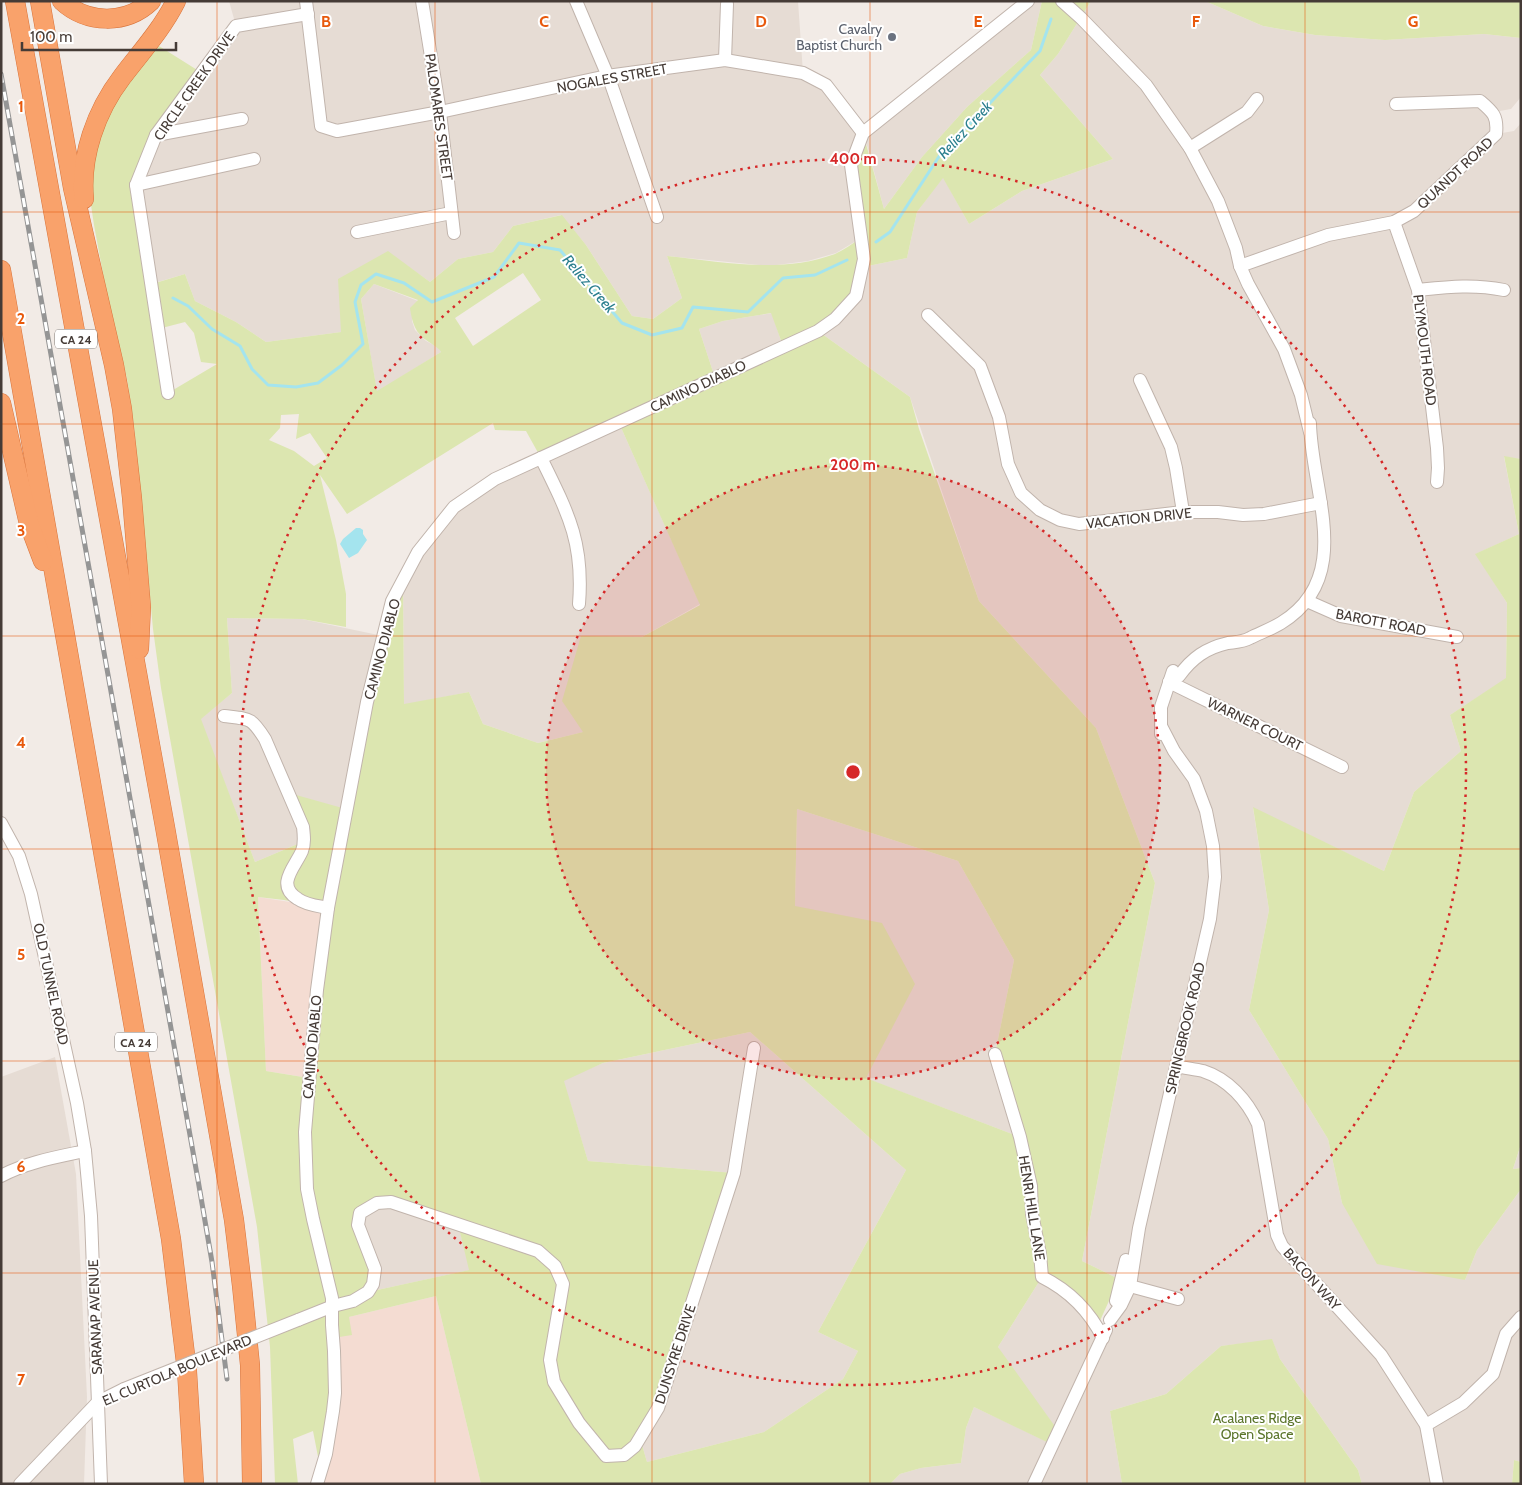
<svg xmlns="http://www.w3.org/2000/svg" width="1522" height="1485" font-family="Cabin,sans-serif">
<style>
.residential{fill:#e6dcd4}
.commercial{fill:#f4dcd2}
.green{fill:#dce6b0;fill-rule:evenodd}
.water{fill:#a4e4ee}
.lines{fill:none;stroke-linecap:round;stroke-linejoin:round}
.stream{stroke:#a4e4ee;stroke-width:3}
.minor-casing{stroke:#c1b4ac;stroke-width:14}
.highway-casing{stroke:#d8733b;stroke-width:20}
.minor{stroke:#fff;stroke-width:12}
.highway{stroke:#f9a26b;stroke-width:19}
.rail-casing{stroke:#959595;stroke-width:5}
.rail{stroke:#fff;stroke-width:3;stroke-dasharray:9;stroke-linecap:butt}
.minor-bridge-casing{stroke:#c1b4ac;stroke-width:14;stroke-linecap:butt}
.minor-bridge{stroke:#fff;stroke-width:12}
.grid{fill:none;stroke:#e8590c;stroke-width:1;stroke-opacity:0.55}
.ring{fill:none;stroke:#d62828;stroke-width:2.5;stroke-dasharray:2.5 5}
.worship-dot{fill:#6b7280;stroke:#fff;stroke-width:2}
.labels{text-anchor:middle;dominant-baseline:central;stroke-width:4;stroke-linejoin:round;paint-order:stroke}
.shield{fill:#fff;stroke:#7d7672;stroke-width:1}
.shield-label{font-size:12px;font-weight:bold;fill:#453b36}
.worship-label{font-size:14px;fill:#5b616d;stroke:#fff;text-anchor:end}
.street-label{font-size:14px;fill:#453b36;stroke:#fff}
.park-label{font-size:14px;fill:#5b752b;stroke:#fff}
.water-label{font-size:15px;font-style:italic;fill:#2b7f8e;stroke:#fff}
.grid-label{font-size:16px;text-anchor:middle;font-weight:bold;fill:#e8590c;stroke:#fff;stroke-width:4;stroke-linejoin:round;paint-order:stroke}
.centre{fill:#d62828;stroke:#fff;stroke-width:2.5}
.ring-label{font-size:15px;text-anchor:middle;font-weight:bold;fill:#d62828;stroke:#fff;stroke-width:4;stroke-linejoin:round;paint-order:stroke}
</style>
<rect width="100%" height="100%" fill="#f2ebe6"/>
<g class="residential">
<polygon points="229,1 798,1 803,73 826,85 863,133 1028,1 1042,1 1031,50 967,107 922,157 884,209 864,134 861,238 836,253 808,261 769,266 667,256 682,298 653,319 632,316 586,245 561,215 513,226 493,252 458,259 430,282 388,252 341,332 266,342 236,322 195,301 185,274 151,284 136,185 156,135 236,26"/>
<polygon points="1091,1 1205,1 1263,26 1315,35 1385,40 1484,34 1521,38 1521,97 1511,109 1494,112 1496,134 1514,131 1521,123 1521,459 1504,457 1519,534 1476,554 1507,603 1506,679 1450,715 1461,751 1414,792 1384,871 1253,808 1269,910 1249,1010 1328,1139 1342,1203 1465,1280 1477,1250 1521,1189 1521,1462 1514,1460 1512,1484 1362,1484 1358,1470 1280,1359 1272,1340 1221,1346 1166,1394 1110,1411 1122,1484 890,1484 900,1474 921,1468 961,1463 966,1428 974,1407 1052,1444 998,1347 1042,1277 1074,1299 1105,1347 1122,1309 1131,1299 1119,1279 1082,1261 1155,883 1096,728 979,601 910,397 818,331 863,267 907,258 917,212 943,177 969,224 1022,191 1113,159 1040,75 1058,54"/>
<polygon points="374,284 418,301 412,321 415,330 426,341 438,347 441,352 377,392 361,299"/>
<polygon points="772,313 783,347 715,378 699,329 723,321"/>
<polygon points="619,423 700,604 642,637 581,637 583,732 538,743 483,724 469,692 404,705 403,580 454,507 495,479"/>
<polygon points="227,618 302,619 383,636 347,809 303,827 300,843 255,862 200,719 232,693"/>
<polygon points="797,809 958,861 1014,960 995,1054 1020,1137 865,1078 795,906"/>
<polygon points="750,1032 906,1170 818,1332 858,1351 843,1379 764,1432 647,1462 640,1438 733,1173 588,1161 563,1080 603,1063"/>
<polygon points="55,1057 76,1174 87,1397 84,1484 1,1484 1,1077"/>
<polygon points="1521,1145 1521,1168 1513,1169"/>
<polygon points="377,1203 458,1224 470,1270 368,1292 360,1213"/>
</g>
<g class="commercial">
<polygon points="258,897 328,908 310,1078 266,1071"/>
<polygon points="436,1296 481,1484 317,1484 333,1337 349,1317"/>
</g>
<g class="green">
<path d="M1042,1H1091L1058,54L1040,75L1113,159L1022,191L969,224L943,178L917,212L907,258L863,267L856,296L818,331L910,397L919,429L979,601L1096,728L1155,883L1082,1261L1119,1279L1098,1325L1042,1277L998,1347L1059,1432L1053,1445L974,1407L966,1428L961,1463L921,1468L900,1474L890,1484H481L436,1296L349,1317L352,1335L333,1338L334,1351L321,1472L313,1431L293,1439L298,1484H275L270,1347L257,1227L161,688L153,629L134,426L127,379L106,290L94,225L91,205V168L107,115L131,78L159,46L202,73L156,135L136,185L152,284L185,274L195,301L236,322L266,342L341,332L338,279L388,251L430,282L458,259L493,252L513,226L562,215L586,245L632,316L653,319L682,298L667,256C723,262 781,274 835,254C844,250 853,243 861,238L851,165L863,133L884,209L922,157L967,107L1031,50ZM523,273L541,300L473,346L455,318ZM374,284L418,300L410,308C412,322 415,334 429,342C434,346 438,347 441,352L377,391L361,299ZM771,313L783,346L715,378L699,329L723,321ZM185,322L194,333L201,362L217,364L168,393L158,329ZM299,414L296,439L310,433L327,458L314,466L294,451L269,440L280,428L281,415ZM493,423L495,430L526,431L541,458L619,423L700,605L642,637L581,636L562,701L583,732L538,743L483,724L469,692L404,704L403,580L346,809L289,793L303,827L300,843L255,862L201,719L232,693L227,618L302,619L346,627V594L336,540L320,475L347,514ZM797,809L958,861L1014,960L995,1054L1020,1137L866,1078L915,984L882,923L795,906ZM258,897L284,900L328,908L309,1078L266,1071ZM750,1032L906,1170L818,1332L858,1351L843,1379L764,1432L647,1462L640,1438L658,1408L734,1173L588,1161L564,1081L603,1063ZM391,1202L458,1224L469,1270L368,1292L375,1269L360,1213Z"/>
<polygon points="1205,1 1521,1 1521,38 1484,34 1385,40 1315,35 1263,26"/>
<polygon points="1504,456 1521,459 1521,1144 1513,1169 1521,1168 1521,1189 1477,1250 1465,1280 1377,1264 1342,1203 1328,1139 1249,1010 1269,910 1253,807 1384,871 1414,792 1461,751 1450,715 1506,678 1507,603 1475,554 1519,534"/>
<polygon points="1272,1339 1280,1359 1358,1470 1362,1484 1122,1484 1110,1411 1166,1394 1221,1346"/>
<polygon points="1514,1460 1521,1462 1521,1484 1512,1484"/>
</g>
<polygon class="water" points="356,528 360,528 363,530 363,534 367,540 358,553 349,558 340,544 343,539"/>
<g class="lines">
<g class="stream">
<polyline points="876,242 890,232 940,155 1040,51 1051,19"/>
<polyline points="173,298 188,306 212,329 240,346 252,369 268,385 296,387 318,383 342,365 363,344 355,302 361,285 376,274 404,283 432,302 494,277 519,243 560,250 622,323 652,335 682,328 693,307 748,312 783,278 815,275 847,260"/>
</g>
<g class="minor-casing">
<g id="minor">
<polyline points="306,1 321,126 337,131 440,112 607,76 725,60 803,73 826,85 863,133"/>
<polyline points="422,1 440,112 454,233"/>
<polyline points="576,1 610,81 657,217"/>
<polyline points="1062,1 1081,18 1146,85 1190,148 1218,201 1236,248 1240,266 1248,284 1284,349 1301,395 1310,432"/>
<polyline points="725,60 727,4"/>
<polyline points="156,135 242,119"/>
<polyline points="1190,148 1247,112 1257,99"/>
<polyline points="136,185 254,159"/>
<polyline points="1394,222 1418,290 1437,448 1438,468 1437,482"/>
<polyline points="357,232 451,213"/>
<path d="M1240,266L1328,235L1394,222L1414,211L1496,134C1498,116 1493,112 1480,101L1396,104"/>
<path d="M1418,290C1448,287 1473,284 1504,290"/>
<polyline points="928,315 980,366 999,417 1008,464 1021,493 1040,510 1060,520 1079,524 1183,512 1218,512 1243,515 1264,514 1321,503"/>
<polyline points="1140,380 1171,447 1176,468 1183,512"/>
<polyline points="168,393 136,185 156,135 236,26 308,14"/>
<path d="M541,458C568,513 584,542 579,604"/>
<polyline points="1307,601 1341,616 1457,637"/>
<path d="M1172,677L1179,676C1192,658 1206,648 1228,643C1235,642 1243,642 1250,638C1260,633 1271,629 1281,623C1356,577 1311,491 1310,423"/>
<polyline points="1169,682 1342,767"/>
<path d="M224,716C250,719 251,717 265,739L303,827C304,836 305,843 302,851C295,867 275,885 298,899C306,905 319,906 328,908"/>
<polyline points="1161,734 1161,707 1173,671"/>
<polyline points="1,823 19,856 31,894 77,1103 85,1151 91,1216 101,1484"/>
<path d="M995,1054L1020,1137L1031,1186L1032,1214L1040,1254L1042,1277C1070,1291 1089,1310 1103,1338"/>
<path d="M1176,1066C1184,1068 1194,1069 1203,1071C1228,1079 1247,1100 1258,1124L1277,1235L1282,1246L1381,1355L1426,1425L1437,1484"/>
<path d="M1,1176C27,1162 57,1157 85,1151"/>
<polyline points="1130,1286 1178,1299"/>
<polyline points="1116,1301 1126,1260"/>
<polyline points="298,1320 333,1306 353,1301 368,1292 373,1284 375,1269 358,1225 360,1213 377,1203 391,1202 538,1251 555,1266 563,1284 550,1360 554,1382 579,1423 606,1456 624,1455 635,1446 658,1408 734,1173 754,1048"/>
<polyline points="1110,1320 1121,1305 1130,1286 1139,1228 1210,919 1215,877 1213,846 1206,811 1194,779 1174,751 1161,726"/>
<polyline points="1426,1425 1463,1403 1493,1374 1506,1334 1521,1317"/>
<polyline points="20,1484 98,1402 124,1389"/>
<polyline points="317,1484 326,1454 333,1411 335,1393 334,1351 332,1325 332,1298 313,1219 307,1189 305,1132 317,990 328,908 367,702 392,601 418,552 454,507 495,479 818,331 835,319 856,296 864,259 851,165 863,133 1028,1"/>
<polyline points="1034,1484 1106,1330"/>
</g>
</g>
<g class="highway-casing">
<g id="highway">
<polyline points="15,1 165,827 234,1220 242,1286 250,1365 252,1484"/>
<polyline points="40,1 73,188 114,365 122,409 132,498 141,607 139,649"/>
<path d="M62,1C87,24 126,25 151,1"/>
<path d="M84,199C80,156 96,111 122,77C141,52 162,29 176,1"/>
<polyline points="1,270 171,1239 187,1371 194,1484"/>
<polyline points="1,403 29,524 43,561"/>
</g>
</g>
<use href="#minor" class="minor"/>
<use href="#highway" class="highway"/>
<g class="rail-casing">
<polyline id="rail" points="1,74 198,1180 212,1262 227,1379"/>
</g>
<use href="#rail" class="rail"/>
<g class="minor-bridge-casing">
<polyline id="minor-bridge" points="124,1389 298,1320"/>
</g>
<use href="#minor-bridge" class="minor-bridge"/>
</g>
<path class="grid" d="M217,1V1484M435,1V1484M652,1V1484M870,1V1484M1087,1V1484M1305,1V1484M1,212H1521M1,424H1521M1,636H1521M1,849H1521M1,1061H1521M1,1273H1521"/>
<circle cx="853" cy="772" r="307" fill="#d62828" fill-opacity=".12"/>
<g class="ring">
<circle cx="853" cy="772" r="307"/>
<circle cx="853" cy="772" r="613"/>
</g>
<circle class="worship-dot" cx="892" cy="37" r="5"/>
<g class="labels">
<g class="shield">
<rect x="55" y="329.5" width="42" height="19" rx="4"/>
<rect x="115" y="1032.5" width="42" height="19" rx="4"/>
</g>
<g class="shield-label">
<text x="76" y="339">CA 24</text>
<text x="136" y="1042">CA 24</text>
</g>
<g class="worship-label">
<text x="882" y="29">Cavalry<tspan x="882" dy="16">Baptist Church</tspan></text>
</g>
<g class="street-label">
<text transform="translate(612 78) rotate(-10)">NOGALES STREET</text>
<text transform="translate(194 86) rotate(-55)">CIRCLE CREEK DRIVE</text>
<text transform="translate(439 117) rotate(82)">PALOMARES STREET</text>
<text transform="translate(1455 173) rotate(-43)">QUANDT ROAD</text>
<text transform="translate(1425 350) rotate(83)">PLYMOUTH ROAD</text>
<text transform="translate(698 386) rotate(-25)">CAMINO DIABLO</text>
<text transform="translate(1139 518) rotate(-6)">VACATION DRIVE</text>
<text transform="translate(1381 622) rotate(11)">BAROTT ROAD</text>
<text transform="translate(382 649) rotate(-75)">CAMINO DIABLO</text>
<text transform="translate(1255 724) rotate(26)">WARNER COURT</text>
<text transform="translate(51 984) rotate(78)">OLD TUNNEL ROAD</text>
<text transform="translate(1185 1028) rotate(-77)">SPRINGBROOK ROAD</text>
<text transform="translate(312 1047) rotate(-85)">CAMINO DIABLO</text>
<text transform="translate(1032 1208) rotate(81)">HENRI HILL LANE</text>
<text transform="translate(1312 1279) rotate(48)">BACON WAY</text>
<text transform="translate(95 1317) rotate(-92)">SARANAP AVENUE</text>
<text transform="translate(675 1354) rotate(-72)">DUNSYRE DRIVE</text>
<text transform="translate(177 1370) rotate(-23)">EL CURTOLA BOULEVARD</text>
</g>
<g class="park-label">
<text x="1257" y="1418">Acalanes Ridge<tspan x="1257" dy="16">Open Space</tspan></text>
</g>
<g class="water-label">
<text transform="translate(965 130) rotate(-47)">Reliez Creek</text>
<text transform="translate(589 284) rotate(49)">Reliez Creek</text>
</g>
</g>
<g class="grid-label">
<text x="326" y="27">B</text>
<text x="544" y="27">C</text>
<text x="761" y="27">D</text>
<text x="978" y="27">E</text>
<text x="1196" y="27">F</text>
<text x="1413" y="27">G</text>
<text x="21" y="112">1</text>
<text x="21" y="324">2</text>
<text x="21" y="536">3</text>
<text x="21" y="748">4</text>
<text x="21" y="960">5</text>
<text x="21" y="1172">6</text>
<text x="21" y="1385">7</text>
</g>
<circle cx="853" cy="772" r="8" class="centre"/>
<g class="ring-label">
<text x="853" y="164">400 m</text>
<text x="853" y="470">200 m</text>
</g>
<rect width="1522" height="1485" fill="none" stroke="#453b36" stroke-width="5"/>
<path d="M22 42v8h154v-8" fill="none" stroke="#453b36" stroke-width="2.5"/>
<text x="30" y="42" font-size="15" fill="#453b36" stroke="#ffffff" stroke-width="4" paint-order="stroke">100 m</text>
</svg>
